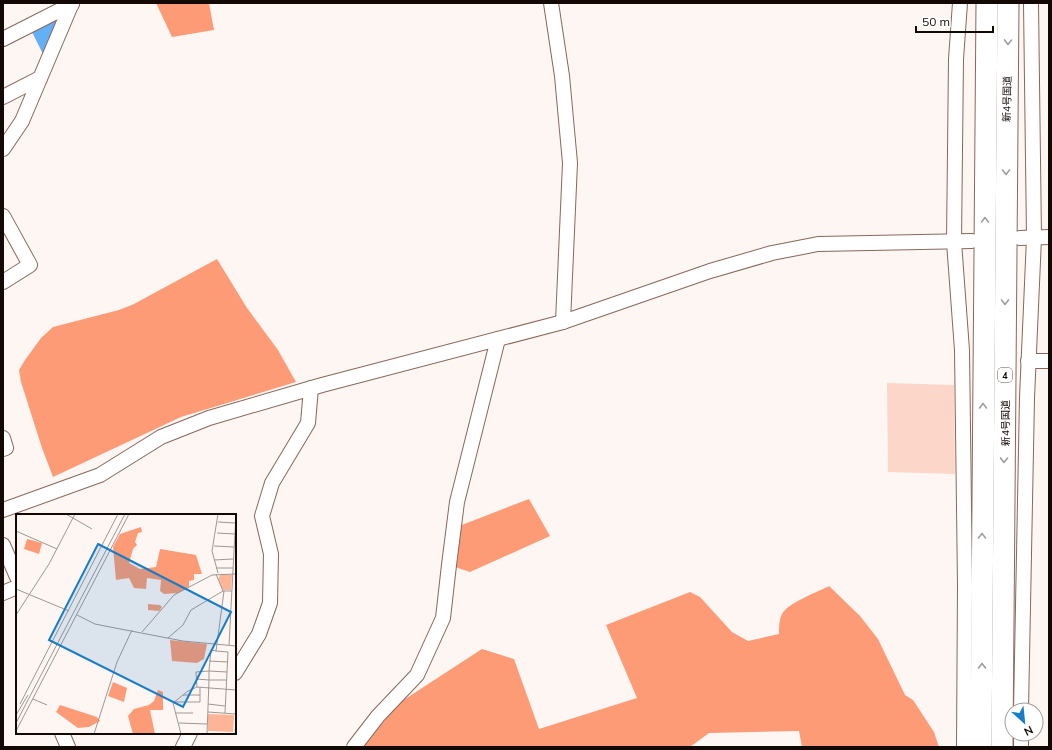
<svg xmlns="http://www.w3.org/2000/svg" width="1052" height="750" font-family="Mulish,'Noto Sans JP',sans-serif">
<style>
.forest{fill:#fc9b75}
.water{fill:#63b0f6}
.building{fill:#fcd6c8}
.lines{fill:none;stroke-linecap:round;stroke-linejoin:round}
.minor-casing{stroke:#88675b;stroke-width:16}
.highway-casing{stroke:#88675b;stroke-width:23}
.minor{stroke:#fff;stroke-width:14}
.highway{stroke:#fff;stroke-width:21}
.oneway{stroke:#a19c9b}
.labels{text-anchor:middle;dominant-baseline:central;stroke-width:3.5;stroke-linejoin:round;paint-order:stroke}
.shield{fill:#fff;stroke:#5a524f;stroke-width:1}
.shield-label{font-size:9px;font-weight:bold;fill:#140804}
.street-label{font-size:10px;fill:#140804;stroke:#fff}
.inset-road{fill:none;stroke:#a09793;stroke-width:1}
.view{fill:#187cc7;fill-opacity:0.15;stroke:#187cc7;stroke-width:2}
.inset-edge{fill:none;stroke:#140804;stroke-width:2}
</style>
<rect width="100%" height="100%" fill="#fdf6f3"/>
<g class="forest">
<polygon points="156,3 209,3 214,30 172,37"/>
<polygon points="217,259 247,308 278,350 296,382 181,417 53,477 42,448 21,382 19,370 25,360 41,338 53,327 119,310 134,304"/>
<polygon points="529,499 550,536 470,572 449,565 454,528"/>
<path d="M829,586L860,616L878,639L905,695L913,700L934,732L939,747H802L799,731L709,733L690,747H363L399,703L482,649L514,659L539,729L637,698L606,625L690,592L700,597L732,632L748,641L779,634C779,627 779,615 785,610C794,601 817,592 829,586Z"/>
</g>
<polygon class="water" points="72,4 47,62 29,26"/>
<polygon class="building" points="887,383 954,385 955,474 888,472"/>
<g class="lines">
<g class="minor-casing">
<g id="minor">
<polyline points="551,3 562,76 570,163 563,322"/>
<polyline points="960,3 956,59 954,242 962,350 965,586 964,747"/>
<polyline points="3,39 72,4"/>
<polyline points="3,97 40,78"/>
<polyline points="3,149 22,121 72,3"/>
<polyline points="3,216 30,265 3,282"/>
<polyline points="1020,238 1049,237"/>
<polyline points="1028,361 1049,361"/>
<polyline points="3,438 6,448 3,449"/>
<polyline points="3,510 100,475 161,437 209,418 322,385 563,322 710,271 772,253 818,244 972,241"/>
<polyline points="3,545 17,577"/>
<polyline points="3,593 17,587"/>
<polyline points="235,673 259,634 270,603 271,554 262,516 272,483 308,423 311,388"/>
<polyline points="1021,710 1027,398 1034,238 1031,3"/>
<polyline points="62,733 68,747"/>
<polyline points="1021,734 1021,747"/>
<polyline points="183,747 190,733"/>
<polyline points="354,747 378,716 417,675 443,618 449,565 457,502 498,339"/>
</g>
</g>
<g class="highway-casing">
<g id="highway">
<polyline points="981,747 987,3"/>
<polyline points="1002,747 1008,3"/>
</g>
</g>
<use href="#minor" class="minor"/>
<use href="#highway" class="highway"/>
</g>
<defs><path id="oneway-chevron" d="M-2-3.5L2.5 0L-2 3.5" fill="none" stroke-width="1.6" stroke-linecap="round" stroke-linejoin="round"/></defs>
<g class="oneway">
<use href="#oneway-chevron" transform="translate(1008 42) rotate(91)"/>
<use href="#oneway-chevron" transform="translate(1006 172) rotate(90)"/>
<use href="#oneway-chevron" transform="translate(985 220) rotate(-90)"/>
<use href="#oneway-chevron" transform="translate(1005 302) rotate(90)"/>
<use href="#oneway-chevron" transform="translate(983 406) rotate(-90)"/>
<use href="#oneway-chevron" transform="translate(1004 460) rotate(91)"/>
<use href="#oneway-chevron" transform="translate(982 536) rotate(-90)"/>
<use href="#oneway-chevron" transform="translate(982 666) rotate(-90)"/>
</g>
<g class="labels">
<rect class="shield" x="998" y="368" width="14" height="14" rx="3"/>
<g class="shield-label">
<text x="1005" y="375">4</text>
</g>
<g class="street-label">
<text transform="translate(1007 99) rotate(-89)">新4号国道</text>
<text transform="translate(1005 423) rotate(-90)">新4号国道</text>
</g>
</g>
<g transform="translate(16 514)">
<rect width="220" height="220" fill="#fdf6f3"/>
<path d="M205,60L216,61L215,76H207L202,65ZM192,200L218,201L217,218L192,217Z" fill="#fdb497"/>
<path d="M125,13L126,18L122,19L119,28L121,31L117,35L113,49L124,55L140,53L144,35L180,41L186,60H178V66L173,67V73L162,79L148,80L144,77L145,66L131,64L130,75L118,74L113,64L100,66L97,33L104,20ZM11,25L26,29L23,40L8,35ZM132,90L144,91L146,93L143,97L132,96ZM154,126L191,130L188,145L181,149L156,147ZM97,168L111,174L108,188L92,182ZM142,176L147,178V196H134L139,220H117L112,202L118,195L133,191L138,187ZM44,191L81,203L84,207L73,213L62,214L40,198Z" fill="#fc9b75"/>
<path class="inset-road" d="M50,0L76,15M202,8L219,9M0,17L41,35M201,19L219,20M198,32L218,33M198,46L217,45M200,54H217M202,59L196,37L202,0M200,60L207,77H216M0,75L53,97M208,77L200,137L195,136L193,157L211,158L209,199M0,101L33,50L59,0M61,101L79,110L94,113L167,127L220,132M126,118L158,81L196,61L220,60M152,124L167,111L175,96L207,77M213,131L220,0M200,137L212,138L211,158M193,147L212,148M180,165L193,166L191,220M181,173L180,158L193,157V166H211M167,181H184M17,185L31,191M158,188H184V173M4,190L102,0M192,190L209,192M192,198L220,200M159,199H177M0,201L12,181M0,209L109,0M163,209L191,210M0,217L113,0M78,220L101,148L116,116M165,220L157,189L172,177L181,173L220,176M219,220L220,207"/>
<path class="view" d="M82,30L215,98L167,193L33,126Z"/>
<rect width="220" height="220" class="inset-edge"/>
</g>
<rect width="1052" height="750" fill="none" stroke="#140804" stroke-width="8"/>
<g transform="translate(1024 722) rotate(153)"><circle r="19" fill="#ffffff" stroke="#a19c9b"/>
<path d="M0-3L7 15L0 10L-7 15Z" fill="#187cc7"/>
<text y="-6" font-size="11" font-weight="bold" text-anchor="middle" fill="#140804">N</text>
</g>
<path d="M916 26v6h77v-6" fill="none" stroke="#140804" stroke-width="2"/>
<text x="922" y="26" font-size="12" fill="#140804" stroke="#ffffff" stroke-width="3" paint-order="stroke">50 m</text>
</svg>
